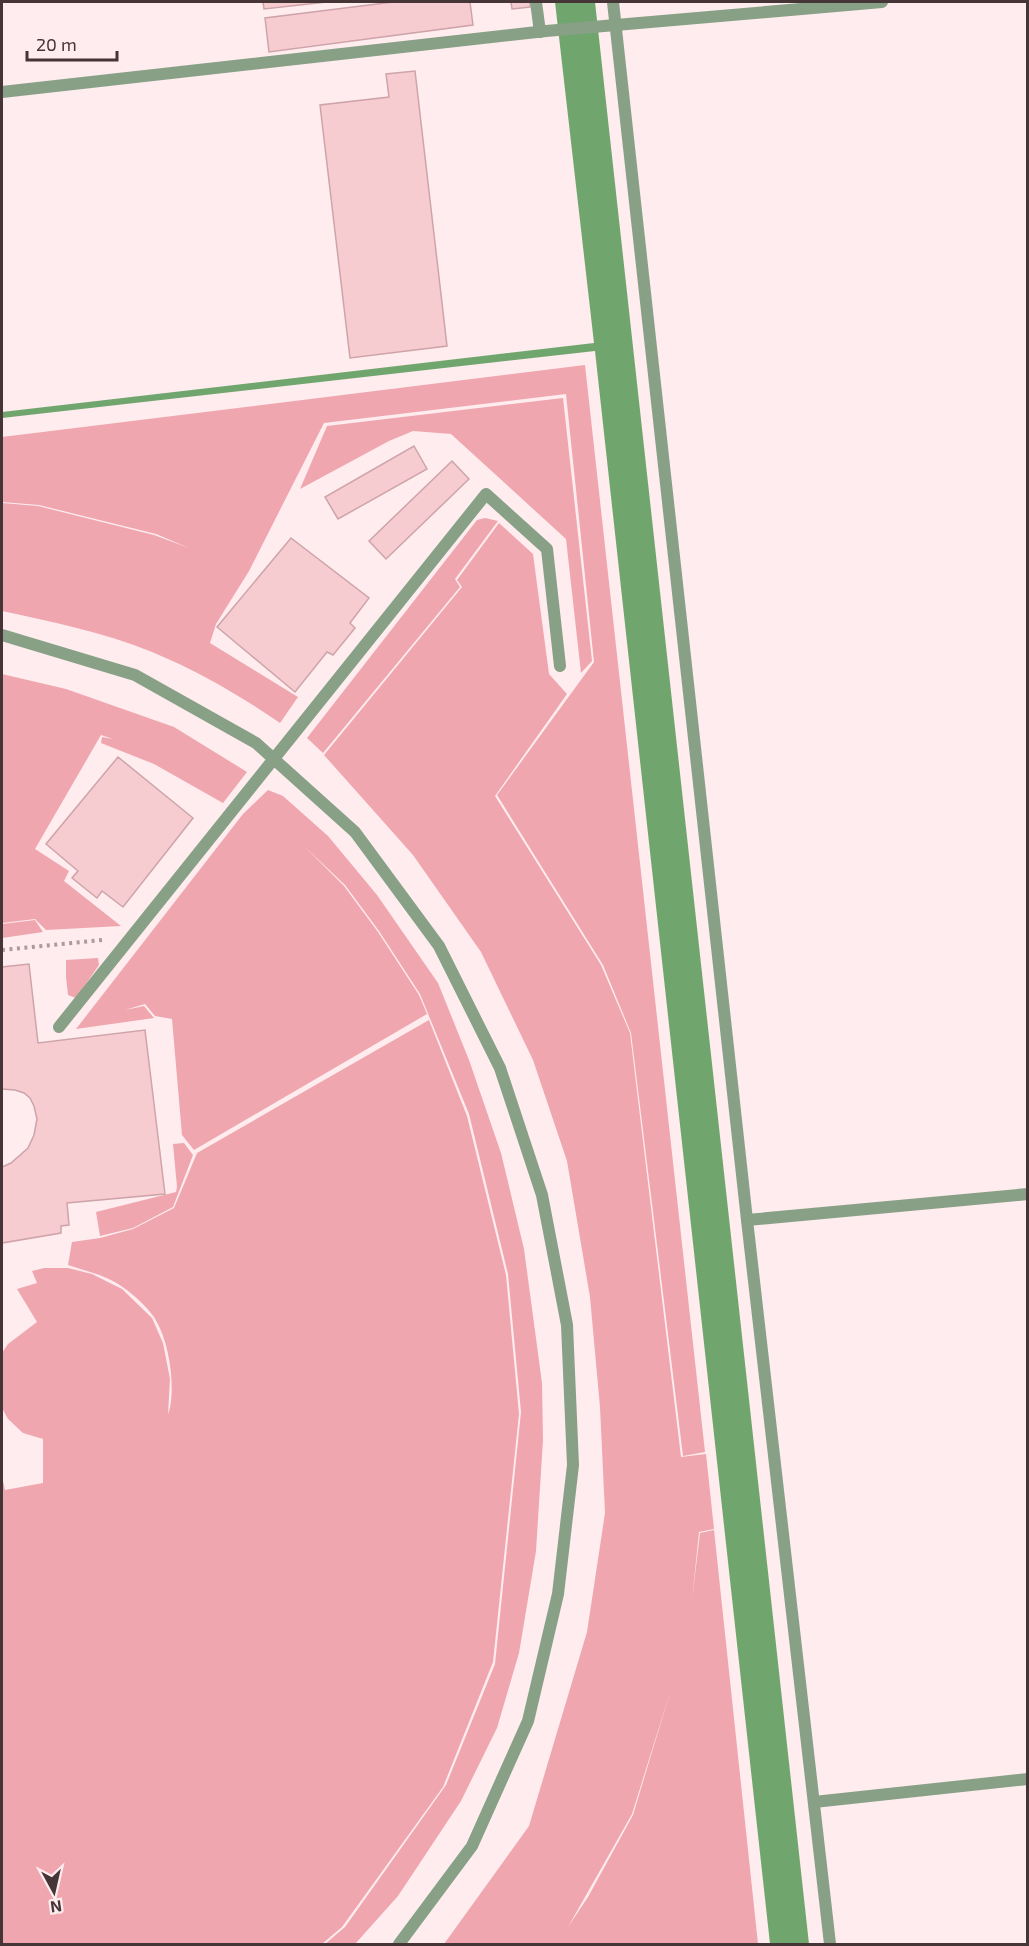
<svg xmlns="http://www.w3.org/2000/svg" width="1029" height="1946" font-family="'Exo 2',sans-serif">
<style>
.green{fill:#f0a6af;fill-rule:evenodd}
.water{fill:#70a66d}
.building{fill:#f7ccd1;stroke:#cea4a9;stroke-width:1.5}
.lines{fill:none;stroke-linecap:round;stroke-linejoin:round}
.path{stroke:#ac9b9d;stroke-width:4;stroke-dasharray:3 4.5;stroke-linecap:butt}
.lane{stroke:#88a086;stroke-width:12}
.street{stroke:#88a086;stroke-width:12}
</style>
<rect width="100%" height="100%" fill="#feecee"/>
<g class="green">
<path d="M585,365L705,1452L683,1456L631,1033L603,965L497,795L594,662L566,394L324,423L249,571L216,624L210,643L298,697L280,723C239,695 198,671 152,652C104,632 52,622 2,611V503L38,506L154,535L189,548L156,534L39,505L2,502V437Z"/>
<polygon points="563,398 592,661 581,673 566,539 451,434 413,431 389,441 300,489 327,426"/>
<polygon points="485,518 498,521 455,579 460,587 323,753 307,738 477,520"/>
<path d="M499,523L533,554L549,674L567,694L495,796L601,965L630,1033L681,1457L706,1454L714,1529L699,1532L692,1600L700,1533L714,1530L758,1944H444L529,1826L587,1632L605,1513L600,1407L590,1297L567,1161L533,1060L481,952L413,855L324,755L462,587L457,580ZM671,1689L633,1815L588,1897L568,1927L632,1814Z"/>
<polygon points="2,674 66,689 174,727 247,772 223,803 154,764 101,743 102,737 113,739 101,735 35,849 69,871 64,881 121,926 46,930 35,919 2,923"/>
<polygon points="268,790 283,796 328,836 377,895 438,983 469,1060 501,1153 524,1249 542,1383 543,1440 536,1551 519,1653 497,1728 461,1801 398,1896 355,1944 325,1944 345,1927 446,1785 495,1664 521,1412 508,1274 469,1114 420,994 379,931 345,885 304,846 344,886 378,932 419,995 427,1014 194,1150 182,1135 172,1019 155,1016 145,1004 125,1010 144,1006 154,1018 76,1029 243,814"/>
<polygon points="35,920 43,932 2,938 2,924"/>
<polygon points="98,958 99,965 76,998 68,995 66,977 66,960"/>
<path d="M429,1020L467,1116L506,1275L519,1414L493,1662L443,1787L342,1927L322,1944H2V1476L5,1490L43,1483V1439L23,1433L8,1419L2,1408V1353L8,1344L37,1322L17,1289L37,1283L32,1271L44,1268H68L92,1274L122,1289L152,1318L163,1343L170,1379L168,1414C175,1398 173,1347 154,1317C147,1307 133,1294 124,1288C109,1276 86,1271 68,1265L72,1242L100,1238L133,1229L174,1208L197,1153Z"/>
<polygon points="184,1143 193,1155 173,1207 133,1228 100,1236 96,1212 176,1192 177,1187 173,1144"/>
</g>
<polygon class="water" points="555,2 595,2 809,1944 770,1944 595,351 2,418 2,412 594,343"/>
<g class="building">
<polygon points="263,2 327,2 264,9"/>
<polygon points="393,2 470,2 473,25 269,52 265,18"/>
<polygon points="511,2 530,2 530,7 512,9"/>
<polygon points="415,71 447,346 350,358 320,105 389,97 386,74"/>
<polygon points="414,446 427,469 338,519 325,497"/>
<polygon points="452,461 469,479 386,559 369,541"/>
<polygon points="291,538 369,598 350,623 355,628 333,655 327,652 295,692 217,627"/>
<polygon points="118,757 193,818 123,907 102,891 97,898 72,878 78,871 46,844"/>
<polygon points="29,964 38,1043 145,1030 165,1194 67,1203 69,1225 61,1226 61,1233 2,1243 2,1167 11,1163 28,1148 34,1135 37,1119 34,1106 30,1098 24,1093 15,1090 2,1089 2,967"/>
</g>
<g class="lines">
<polyline class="path" points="2,950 102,940"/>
<g class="lane">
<polyline points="2,635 135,675 256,743 355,832 439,946 500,1068 542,1195 567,1325 573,1465 558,1594 528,1721 472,1846 399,1944"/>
<polyline points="59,1027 486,494 547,549 560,666"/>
<polyline points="814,1802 1028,1779"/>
</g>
<g class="street">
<polyline points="536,2 540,32"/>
<polyline points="613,2 747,1220 830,1944"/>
<polyline points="2,92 546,31 882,2"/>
<polyline points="747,1220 1028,1194"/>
</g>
</g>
<rect width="1029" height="1946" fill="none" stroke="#463537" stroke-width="6"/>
<g transform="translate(54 1892) rotate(172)" stroke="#feecee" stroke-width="4.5" paint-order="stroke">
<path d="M0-4.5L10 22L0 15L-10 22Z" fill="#463537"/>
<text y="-9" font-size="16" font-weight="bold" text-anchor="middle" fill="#463537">N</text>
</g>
<path d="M27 51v9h90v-9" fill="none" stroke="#463537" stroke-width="3"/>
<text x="36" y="51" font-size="18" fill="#463537" stroke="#feecee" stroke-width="4.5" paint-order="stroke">20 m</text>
</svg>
